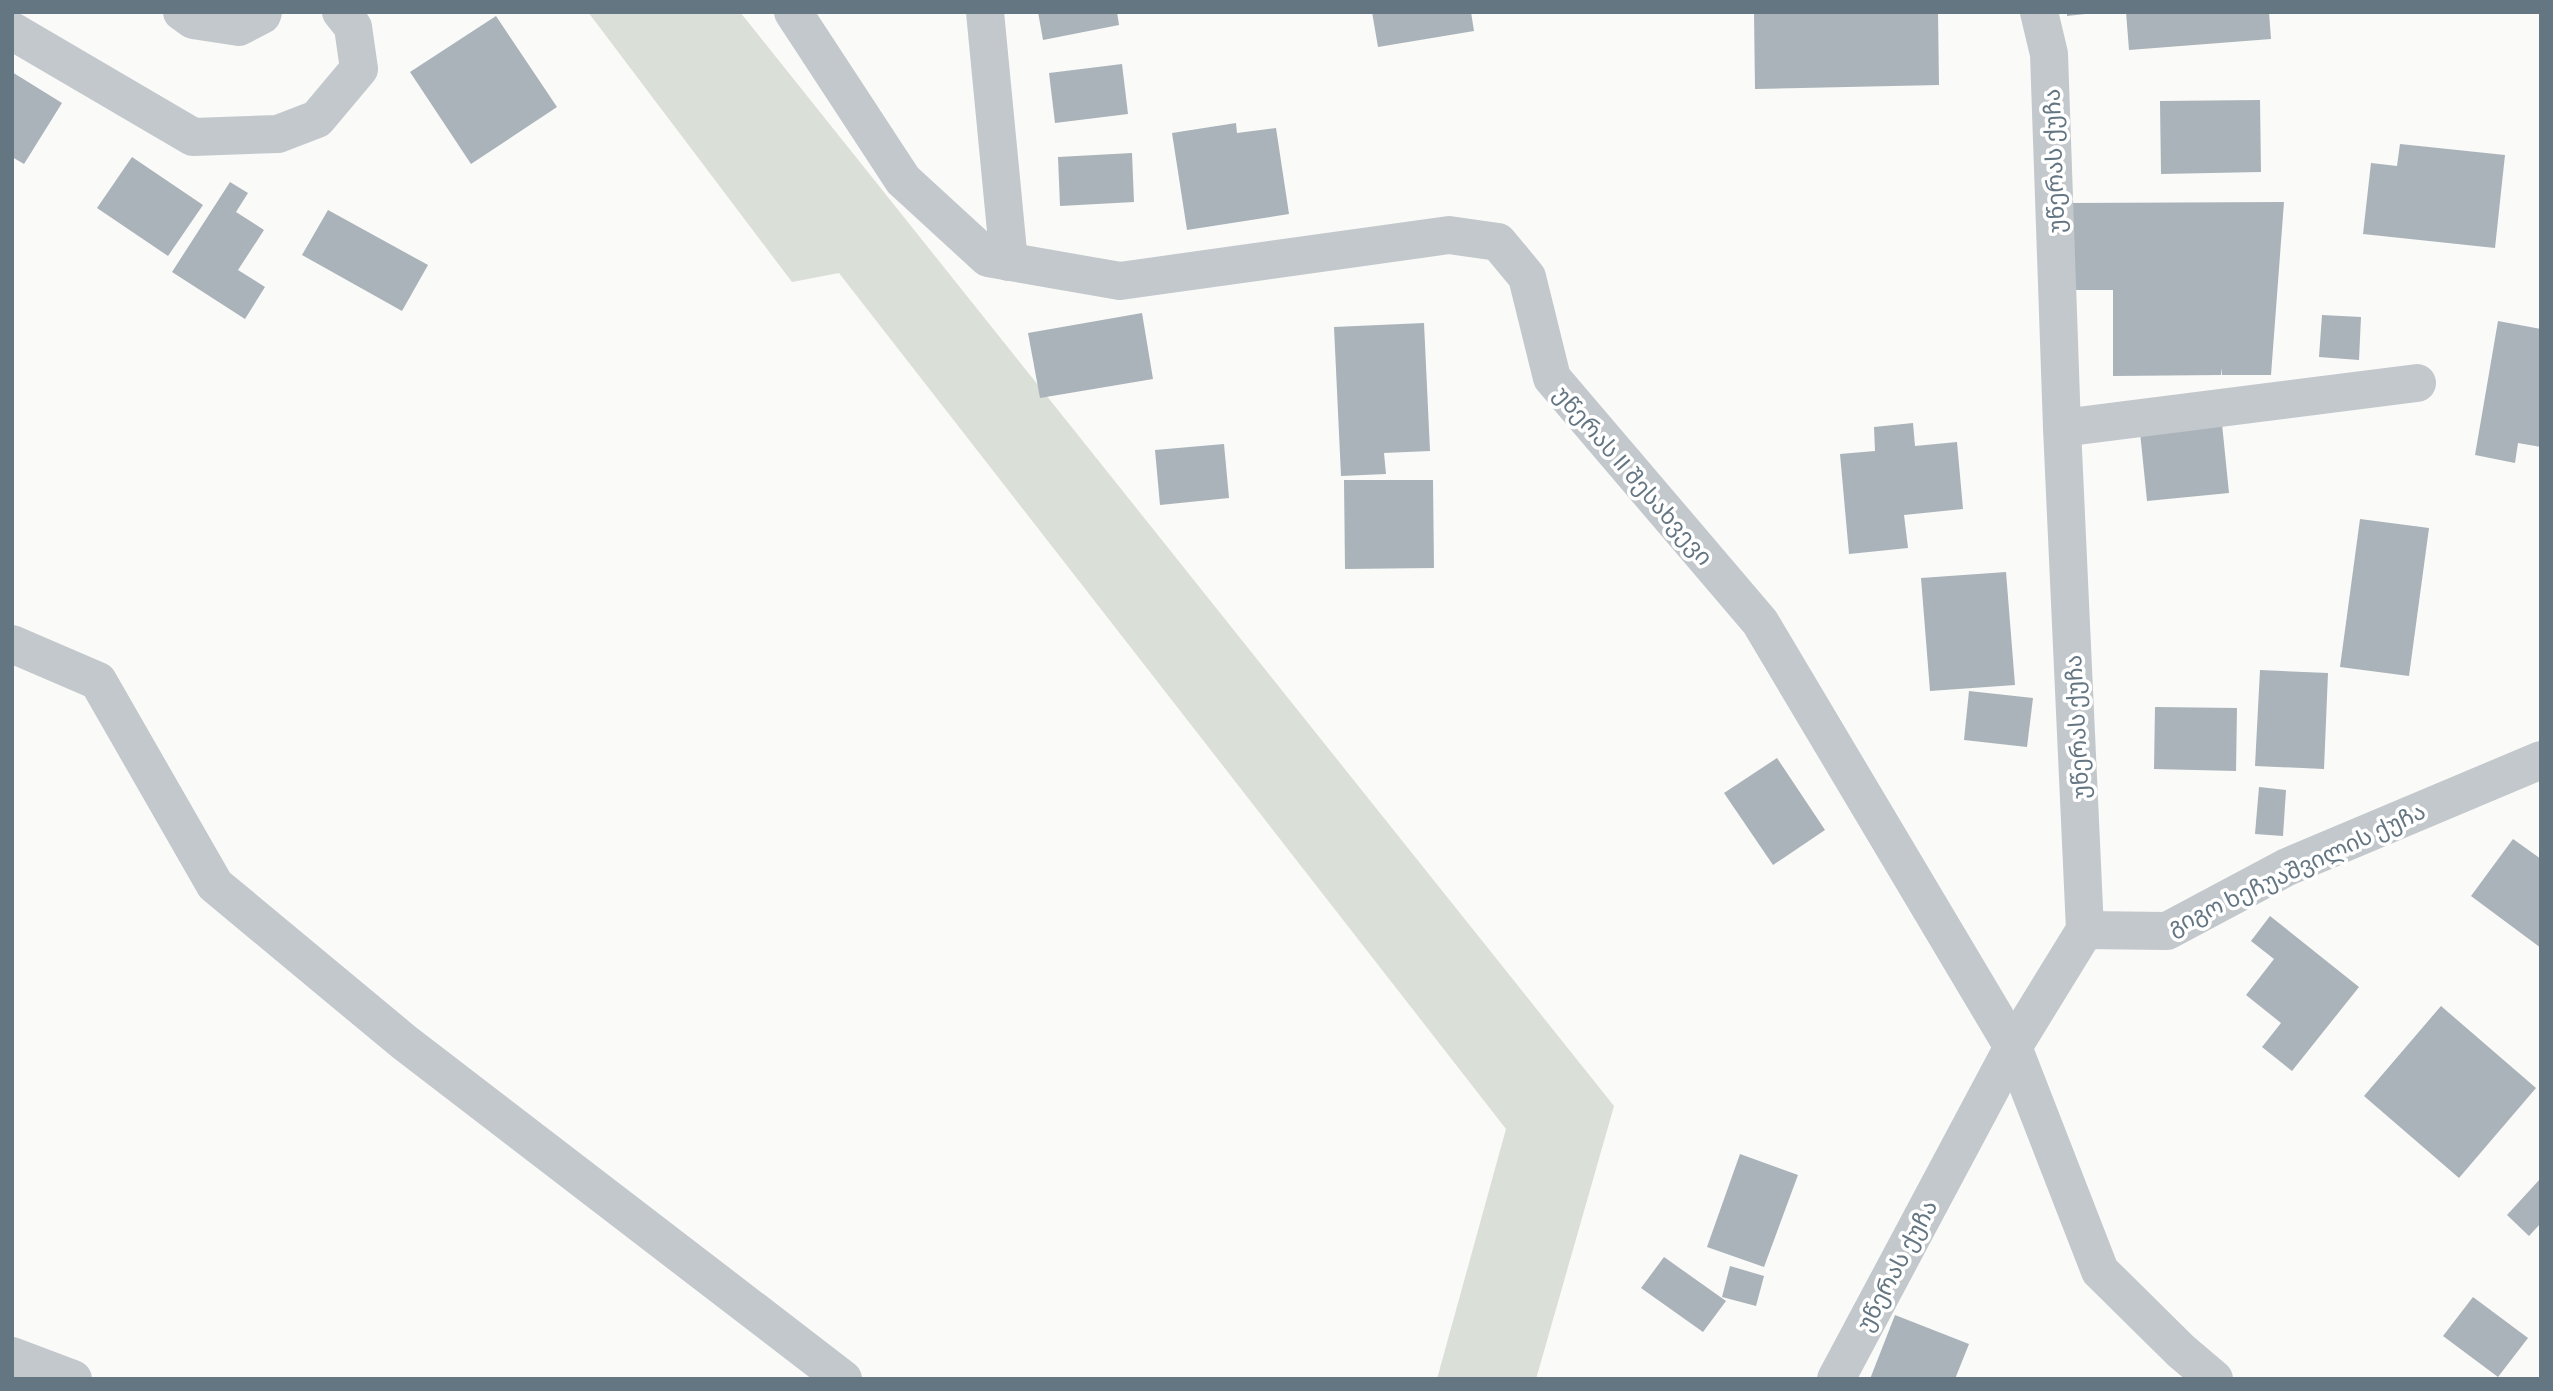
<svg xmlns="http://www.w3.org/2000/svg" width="2553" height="1391" font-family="'Exo 2','Noto Sans Georgian',sans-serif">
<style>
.green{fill:#dadfd7}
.building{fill:#aab3b9}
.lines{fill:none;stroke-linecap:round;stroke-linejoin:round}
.minor{stroke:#c3c8cc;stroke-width:38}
.labels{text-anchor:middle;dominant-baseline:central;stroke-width:7;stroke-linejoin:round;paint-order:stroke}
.street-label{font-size:23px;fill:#657683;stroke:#fff}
</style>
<rect width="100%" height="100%" fill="#fafaf8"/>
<polygon class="green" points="588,12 740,12 1614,1106 1536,1379 1437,1379 1506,1129 839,273 792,282"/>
<g class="building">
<polygon points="1038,12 1117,12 1119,25 1043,40"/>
<polygon points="1372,12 1471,12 1474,31 1378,47"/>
<polygon points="1754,12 1938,12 1939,85 1755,89"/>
<polygon points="2067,12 2085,12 2085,14 2067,16"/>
<polygon points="2126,12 2269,12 2271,39 2129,50"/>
<polygon points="496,16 557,107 471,164 410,72"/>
<polygon points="1122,64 1128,114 1055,123 1049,73"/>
<polygon points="12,72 62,103 24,164 12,157"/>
<polygon points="2260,100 2261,172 2161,174 2160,101"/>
<polygon points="1236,123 1237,133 1276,128 1289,214 1187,230 1172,133"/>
<polygon points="2400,144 2505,155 2495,248 2363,234 2371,163 2397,166"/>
<polygon points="1132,153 1134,202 1060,206 1058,157"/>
<polygon points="132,157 203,205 168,256 97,208"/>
<polygon points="230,182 248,193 236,212 264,230 238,270 265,287 245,319 172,272"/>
<polygon points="2284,202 2271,375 2222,375 2222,368 2221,375 2113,376 2113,290 2070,290 2070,203"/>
<polygon points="328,210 428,265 402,311 302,255"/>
<polygon points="1142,313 1153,379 1040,398 1028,333"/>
<polygon points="2322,315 2361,317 2359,360 2319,357"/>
<polygon points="2498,321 2541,329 2541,447 2518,443 2515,463 2475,455"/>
<polygon points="1424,323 1430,451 1384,453 1386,474 1341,476 1334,327"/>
<polygon points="1913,423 1915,446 1957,442 1963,509 1904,515 1908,548 1849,554 1840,454 1875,451 1874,427"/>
<polygon points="2222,424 2229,493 2147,501 2140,432"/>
<polygon points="1224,444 1229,498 1160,505 1155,450"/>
<polygon points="1344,480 1433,480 1434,568 1345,569"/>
<polygon points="2360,519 2429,528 2409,676 2340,667"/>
<polygon points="2006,572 2015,685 1930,691 1921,578"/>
<polygon points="2260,670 2328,673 2324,769 2255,766"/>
<polygon points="1969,691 2033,698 2027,747 1964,740"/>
<polygon points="2155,707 2237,708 2236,771 2154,769"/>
<polygon points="1777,758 1825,830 1773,865 1724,793"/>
<polygon points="2259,787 2286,790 2283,836 2255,834"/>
<polygon points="2513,839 2541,859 2541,948 2471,896"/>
<polygon points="2270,916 2359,987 2292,1071 2262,1047 2281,1023 2246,995 2274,959 2251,941"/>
<polygon points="2441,1006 2536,1088 2459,1178 2364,1096"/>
<polygon points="1740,1154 1798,1175 1764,1267 1707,1247"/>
<polygon points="2541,1178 2541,1223 2529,1236 2507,1215"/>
<polygon points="1664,1257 1726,1301 1703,1332 1641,1288"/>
<polygon points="1730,1266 1764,1276 1756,1306 1722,1297"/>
<polygon points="2473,1297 2528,1338 2498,1377 2443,1336"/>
<polygon points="1895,1315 1969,1344 1955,1379 1870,1379"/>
</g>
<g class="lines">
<g class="minor">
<polyline points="182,12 193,20 239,27 262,15 263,12"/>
<polyline points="793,12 903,180 988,258 1120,281 1449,235 1498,242 1527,277 1552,378 1760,622 2013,1047 2100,1271 2181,1351 2214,1379"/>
<polyline points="985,12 1009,262"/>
<polyline points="12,31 193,137 278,134 317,119 359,69 353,27 341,12"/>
<polyline points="2062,428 2417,383"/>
<polyline points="12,644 98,681 215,885 404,1042 843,1379"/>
<polyline points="2085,930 2167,931 2287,867 2541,760"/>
<polyline points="12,1356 73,1379"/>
<polyline points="1836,1379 2013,1047 2085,930 2062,428 2049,54 2039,12"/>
</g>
</g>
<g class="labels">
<g class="street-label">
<text transform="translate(2053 161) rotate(-92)">უწერას ქუჩა</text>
<text transform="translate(1634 475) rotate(49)">უწერას II შესახვევი</text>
<text transform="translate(2076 727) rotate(-93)">უწერას ქუჩა</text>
<text transform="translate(2296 868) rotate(-25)">გიგო ხეჩუაშვილის ქუჩა</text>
<text transform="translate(1896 1265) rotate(-62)">უწერას ქუჩა</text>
</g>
</g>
<rect width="2553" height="1391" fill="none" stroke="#657683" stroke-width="28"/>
</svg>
